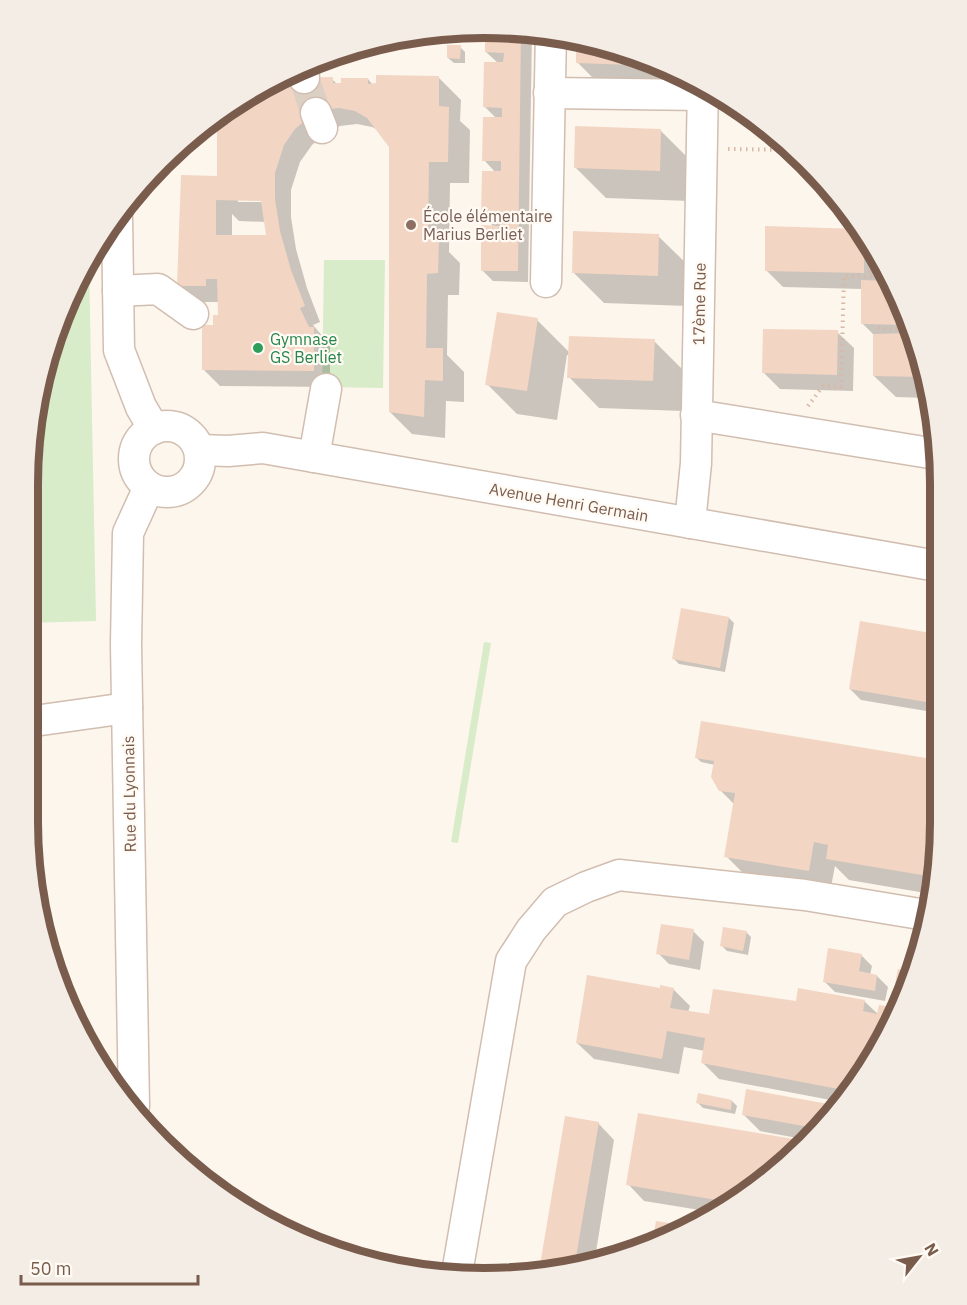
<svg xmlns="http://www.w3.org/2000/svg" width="967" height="1305" font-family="'IBM Plex Sans',sans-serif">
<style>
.green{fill:#d8ecc9}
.shadow{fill:#0003;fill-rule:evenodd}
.building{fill:#f3d5c3;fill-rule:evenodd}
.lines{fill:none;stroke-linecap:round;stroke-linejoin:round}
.minor-tunnel{stroke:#dcd0c4;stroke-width:30;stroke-dasharray:30 15;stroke-linecap:butt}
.minor-casing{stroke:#d1beb0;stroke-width:33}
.path{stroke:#d9b8a5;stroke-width:4;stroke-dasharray:1.5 4.5;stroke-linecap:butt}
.minor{stroke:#fff;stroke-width:30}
.education-dot{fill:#8d6e63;stroke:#fffaf3;stroke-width:2}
.leisure-dot{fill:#2e9e5b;stroke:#fffaf3;stroke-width:2}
.labels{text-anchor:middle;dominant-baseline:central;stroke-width:4.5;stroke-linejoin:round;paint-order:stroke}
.education-label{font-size:16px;fill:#785e54;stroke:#fffaf3;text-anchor:start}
.street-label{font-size:16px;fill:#7a5c4d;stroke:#fffaf3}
.leisure-label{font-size:16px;fill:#27864d;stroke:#fffaf3;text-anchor:start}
.rim{fill:none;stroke:#7a5c4d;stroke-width:8}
</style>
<rect width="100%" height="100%" fill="#fdf6ec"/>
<g class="green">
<polygon points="324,260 385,260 383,388 322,387"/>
<polygon points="89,263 96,621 28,623 28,454 42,366"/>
<polygon points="484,642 491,643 458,843 451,842"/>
</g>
<g class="shadow">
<polygon points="487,29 532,31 528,282 493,281 482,270 494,227 483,216 496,173 484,160 497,119 485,107 499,64 486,52"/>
<polygon points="423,33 423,45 363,44 366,42"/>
<polygon points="578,39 631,51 692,79 691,96 608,93 577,62"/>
<polygon points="460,47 465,52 465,63 454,63 448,58"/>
<path d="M284,73V79H332L338,85L368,79L373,85L439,78L461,100L460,121L470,130L469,183H450L449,252L460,263L459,295H448L447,355L464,372V402L446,401L445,438L412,434L390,412L391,147L378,130L372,127L357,124L340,126L325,134L312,145L300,162L291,190V217L296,249L307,288L320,322L313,325L330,345V387L220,386L203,369L216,327L222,317L219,302H195L179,285L218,179L219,113ZM238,199H269V202H238ZM232,214L239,221L266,222L268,237L232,236Z"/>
<polygon points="660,130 691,161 690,201 606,198 575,167"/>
<polygon points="767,228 860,230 880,265 880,282 890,282 905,309 929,398 896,397 874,376 875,336 862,323 862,289 783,287 766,270"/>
<polygon points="658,236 689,266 687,306 604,303 573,272"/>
<polygon points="537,320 569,352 654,341 684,371 683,411 599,408 569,377 569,355 567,355 557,420 517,414 487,384"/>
<polygon points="837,332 854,348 853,391 780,389 764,373"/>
<polygon points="729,618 734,623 725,672 679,664 674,659"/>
<polygon points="861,623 938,636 938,713 861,700 850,689"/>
<polygon points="696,757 937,762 938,763 939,852 931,894 849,880 835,866 830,892 748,878 726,856 734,804 720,790 715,765 701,762"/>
<polygon points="693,931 704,942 700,970 669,964 658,953"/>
<polygon points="746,932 751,937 748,955 727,951 722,946"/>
<polygon points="861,955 872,966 870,975 877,976 888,987 885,1001 835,992 824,981"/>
<polygon points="910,964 916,965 916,968 904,994 900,993 895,988 909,973"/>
<polygon points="673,989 690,1006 688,1012 710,1016 797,1002 864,1001 879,1015 897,1010 879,1049 841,1102 719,1079 703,1063 705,1051 684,1047 679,1074 594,1059 577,1043 661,990"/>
<polygon points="732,1101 737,1106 735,1114 703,1108 698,1103"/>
<polygon points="838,1107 827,1122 808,1140 760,1131 743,1114"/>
<polygon points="640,1114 805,1143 761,1184 712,1212 644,1201 628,1184"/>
<polygon points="566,1118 598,1123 614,1140 595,1258 541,1271"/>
<polygon points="658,1223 686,1227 655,1244"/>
</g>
<g class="building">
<polygon points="485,29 521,30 518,271 481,271 481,225 500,226 501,216 481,216 482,171 501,171 501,161 482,161 483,117 502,117 502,108 483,107 484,62 503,62 504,53 485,52"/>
<polygon points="576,39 631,51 662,66 576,63"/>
<polygon points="447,45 461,45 460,59 447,58"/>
<path d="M376,75L439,76V106L449,107L448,162H429L428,239L439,240L438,273L427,274L426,348H443V381L425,380L424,417L389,412V147L367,118L355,111L339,108L323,110L308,118L295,129L284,145L275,173V199L280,231L291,270L305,306L300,308L309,327H314V371L202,370V325H213V315H218L217,279H206V286H177L181,175L217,176V114L276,78L333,77V83H341V78H368V84L376,83ZM216,200L261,201L266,235H216Z"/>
<polygon points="575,126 661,129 660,171 574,168"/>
<polygon points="765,226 859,229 864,238 864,273 765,271"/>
<polygon points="573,231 659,234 658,276 572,273"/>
<polygon points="861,280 889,281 905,309 910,325 861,324"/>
<polygon points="497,312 538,318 527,391 485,385"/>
<polygon points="763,329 838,330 837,375 762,373"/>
<polygon points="912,333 924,377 873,376 873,334"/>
<polygon points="569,336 655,339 653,381 567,378"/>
<polygon points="681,608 729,617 720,668 672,659"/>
<polygon points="860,621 937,634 938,704 849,689"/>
<polygon points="701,721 938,760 930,808 939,810 939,852 934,877 826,859 828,845 814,842 809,871 724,857 735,793 719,791 711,777 714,761 695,758"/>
<polygon points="661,924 694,929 689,960 656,954"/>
<polygon points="723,927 747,931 743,951 720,946"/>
<polygon points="828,948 862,954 859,971 877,975 875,991 823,982"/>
<polygon points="909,962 917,964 905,991 894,989 898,969 907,971"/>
<polygon points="587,975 660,988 660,985 674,988 670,1008 709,1014 713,989 796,1001 798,988 865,1000 863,1011 877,1014 879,1005 898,1008 879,1049 849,1091 701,1063 705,1038 667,1031 662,1059 576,1043"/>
<polygon points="746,1089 839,1106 820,1129 742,1115"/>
<polygon points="698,1093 732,1100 731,1110 696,1103"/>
<polygon points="638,1113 806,1141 761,1184 729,1202 626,1185"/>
<polygon points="565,1116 599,1122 575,1263 539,1271"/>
<polygon points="656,1221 688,1226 652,1245"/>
</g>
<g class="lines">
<polyline class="minor-tunnel" points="304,78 316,113"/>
<g class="minor-casing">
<g id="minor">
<polyline points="303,66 304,78"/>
<polyline points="549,93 703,95"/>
<polyline points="316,113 322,128"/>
<polyline points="117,216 119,350 141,407 154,429"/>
<polyline points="546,282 551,33"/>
<polyline points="118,291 158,289 193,314"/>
<polyline points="696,415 936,454"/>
<circle cx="167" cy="459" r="33"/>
<polyline points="200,450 228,451 263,448 937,566"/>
<polyline points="314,457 326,389"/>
<polyline points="690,523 696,463 703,84"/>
<polyline points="27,722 127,708"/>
<polyline points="134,1106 126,644 128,533 149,487"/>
<polyline points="457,1273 511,961 531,930 555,902 586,887 619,875 805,895 926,915"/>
</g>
</g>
<g class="path">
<polyline points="728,149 794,150"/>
<polyline points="870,247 870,277"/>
<polyline points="878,328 911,329"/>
<polyline points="808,406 823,386 841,387 844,276 887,277"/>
</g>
<use href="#minor" class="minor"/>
</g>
<circle class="education-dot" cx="411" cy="225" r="6"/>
<circle class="leisure-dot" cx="258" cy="348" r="6"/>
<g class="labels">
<g class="education-label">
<text x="423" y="216">École élémentaire<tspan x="423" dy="18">Marius Berliet</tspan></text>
</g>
<g class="street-label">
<text transform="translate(699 304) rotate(-89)">17ème Rue</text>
<text transform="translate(569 502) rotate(10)">Avenue Henri Germain</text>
<text transform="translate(129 794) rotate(-91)">Rue du Lyonnais</text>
</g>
<g class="leisure-label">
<text x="270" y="339">Gymnase<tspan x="270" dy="18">GS Berliet</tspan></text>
</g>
</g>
<path d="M0 0H967V1305H0ZM484 38H484A446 446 0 0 1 930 484V822A446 446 0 0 1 484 1268H484A446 446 0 0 1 38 822V484A446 446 0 0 1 484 38Z" fill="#f4ede6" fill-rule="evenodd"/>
<path class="rim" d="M484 38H484A446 446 0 0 1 930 484V822A446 446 0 0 1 484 1268H484A446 446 0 0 1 38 822V484A446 446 0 0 1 484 38Z"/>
<g transform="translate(919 1257) rotate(59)" stroke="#fffaf3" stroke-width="4.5" paint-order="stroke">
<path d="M0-4.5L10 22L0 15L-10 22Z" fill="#7a5c4d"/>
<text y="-9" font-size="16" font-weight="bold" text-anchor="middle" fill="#7a5c4d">N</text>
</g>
<path d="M21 1275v9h177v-9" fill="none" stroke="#7a5c4d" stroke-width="3"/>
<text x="30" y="1275" font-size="18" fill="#7a5c4d" stroke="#fffaf3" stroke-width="4.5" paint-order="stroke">50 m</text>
</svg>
